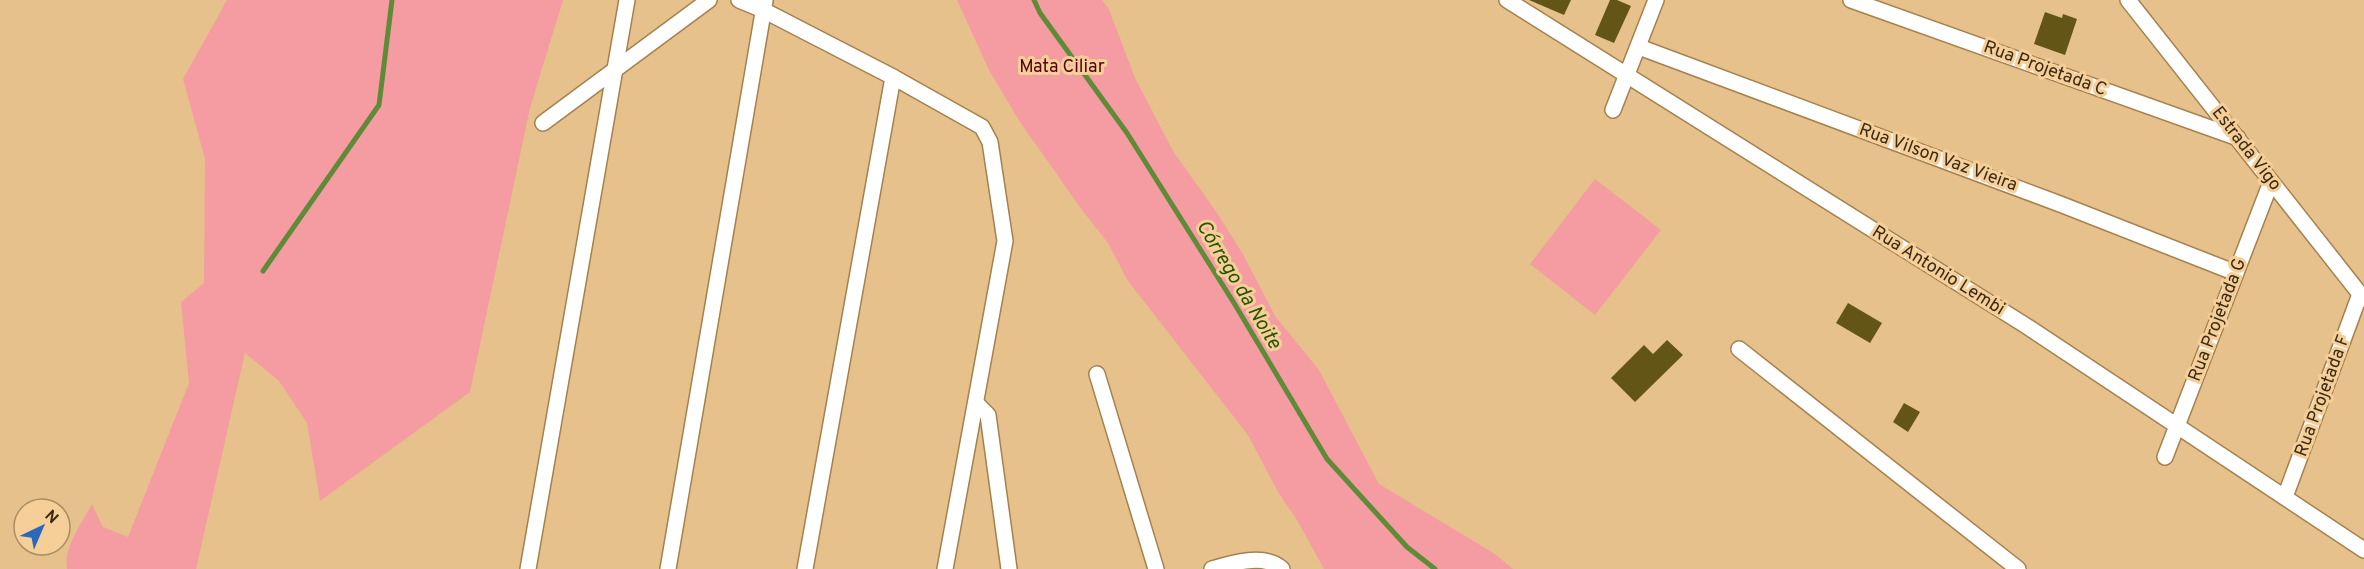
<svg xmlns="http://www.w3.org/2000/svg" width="2364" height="569" font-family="Overpass,sans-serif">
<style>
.green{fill:#f49ca1}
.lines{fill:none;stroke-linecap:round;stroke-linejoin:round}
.stream{stroke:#5f8b39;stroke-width:5}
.building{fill:#635516}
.street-casing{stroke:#a4814d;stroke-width:18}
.street{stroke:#fff;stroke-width:15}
.labels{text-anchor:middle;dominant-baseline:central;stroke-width:6;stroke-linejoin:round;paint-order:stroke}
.park-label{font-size:18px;fill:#550116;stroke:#f5ce98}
.street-label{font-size:18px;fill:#3a2b15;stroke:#f5ce98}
.water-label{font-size:20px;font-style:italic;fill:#275305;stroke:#f5ce98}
</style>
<rect width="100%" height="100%" fill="#e7c18c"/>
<g class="green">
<path d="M227,0H563L530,108L470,392L320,501L307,423L279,381L245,353L196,569H67C63,548 82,523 92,504L103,527L128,537L189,383L181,302L204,283L205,159L183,79Z"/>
<polygon points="957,0 1102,0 1109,9 1135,78 1173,151 1217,213 1244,256 1275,316 1319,370 1379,484 1495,554 1513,569 1324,569 1297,520 1278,492 1248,435 1128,281 1108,243 1082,210 1020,122 989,70"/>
<polygon points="1595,179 1661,230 1595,315 1530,264"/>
</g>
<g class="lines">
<g class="stream">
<polyline points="1034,0 1040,13 1127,133 1234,303 1327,459 1407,547 1435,569"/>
<polyline points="263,271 379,105 392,0"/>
</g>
</g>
<g class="building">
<polygon points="1529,0 1571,0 1564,15"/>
<polygon points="1610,0 1617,0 1631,6 1614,43 1595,35"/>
<polygon points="2045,12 2062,18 2063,14 2077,19 2065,55 2034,44"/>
<polygon points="1848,303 1882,323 1870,343 1836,323"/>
<polygon points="1667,340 1683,355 1635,402 1611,378 1644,345 1653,354"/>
<polygon points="1904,403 1920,412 1908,432 1893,422"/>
</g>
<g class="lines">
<g class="street-casing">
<g id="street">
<polyline points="739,0 763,10 893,77 982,127 990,142 1005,241 945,569"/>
<polyline points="1507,0 2028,327 2364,550"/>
<polyline points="1851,0 2238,138"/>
<polyline points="2128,0 2364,299"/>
<polyline points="1639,47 2060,204 2236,273"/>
<polyline points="1613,110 1656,0"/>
<polyline points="543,123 709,0"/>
<polyline points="1739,349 2018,569"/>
<polyline points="1097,374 1156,569"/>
<polyline points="976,403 988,415 1009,569"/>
<polyline points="2165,457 2271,182"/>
<polyline points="2285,497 2360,294"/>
<polyline points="528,569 627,0"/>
<polyline points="668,569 765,1"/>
<polyline points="805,569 893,77"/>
<path d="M1212,569C1232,563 1265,553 1282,569"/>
</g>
</g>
<use href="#street" class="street"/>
</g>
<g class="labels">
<g class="park-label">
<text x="1062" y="67">Mata Ciliar</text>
</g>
<g class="street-label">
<text transform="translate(2045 69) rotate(20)">Rua Projetada C</text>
<text transform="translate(2246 149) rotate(52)">Estrada Vigo</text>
<text transform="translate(1938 158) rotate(20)">Rua Vilson Vaz Vieira</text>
<text transform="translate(1938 271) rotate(32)">Rua Antonio Lembi</text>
<text transform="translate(2218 320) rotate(-69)">Rua Projetada G</text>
<text transform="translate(2323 396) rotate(-70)">Rua Projetada F</text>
</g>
<g class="water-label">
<text transform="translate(1238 285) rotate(59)">Córrego da Noite</text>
</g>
</g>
<g transform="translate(42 527) rotate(44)"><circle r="28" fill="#f5ce98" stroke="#aa8d64" stroke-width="1.5"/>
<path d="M0-4.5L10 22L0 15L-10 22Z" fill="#2869bb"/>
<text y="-9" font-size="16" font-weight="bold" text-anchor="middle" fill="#3a2b15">N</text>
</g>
</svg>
